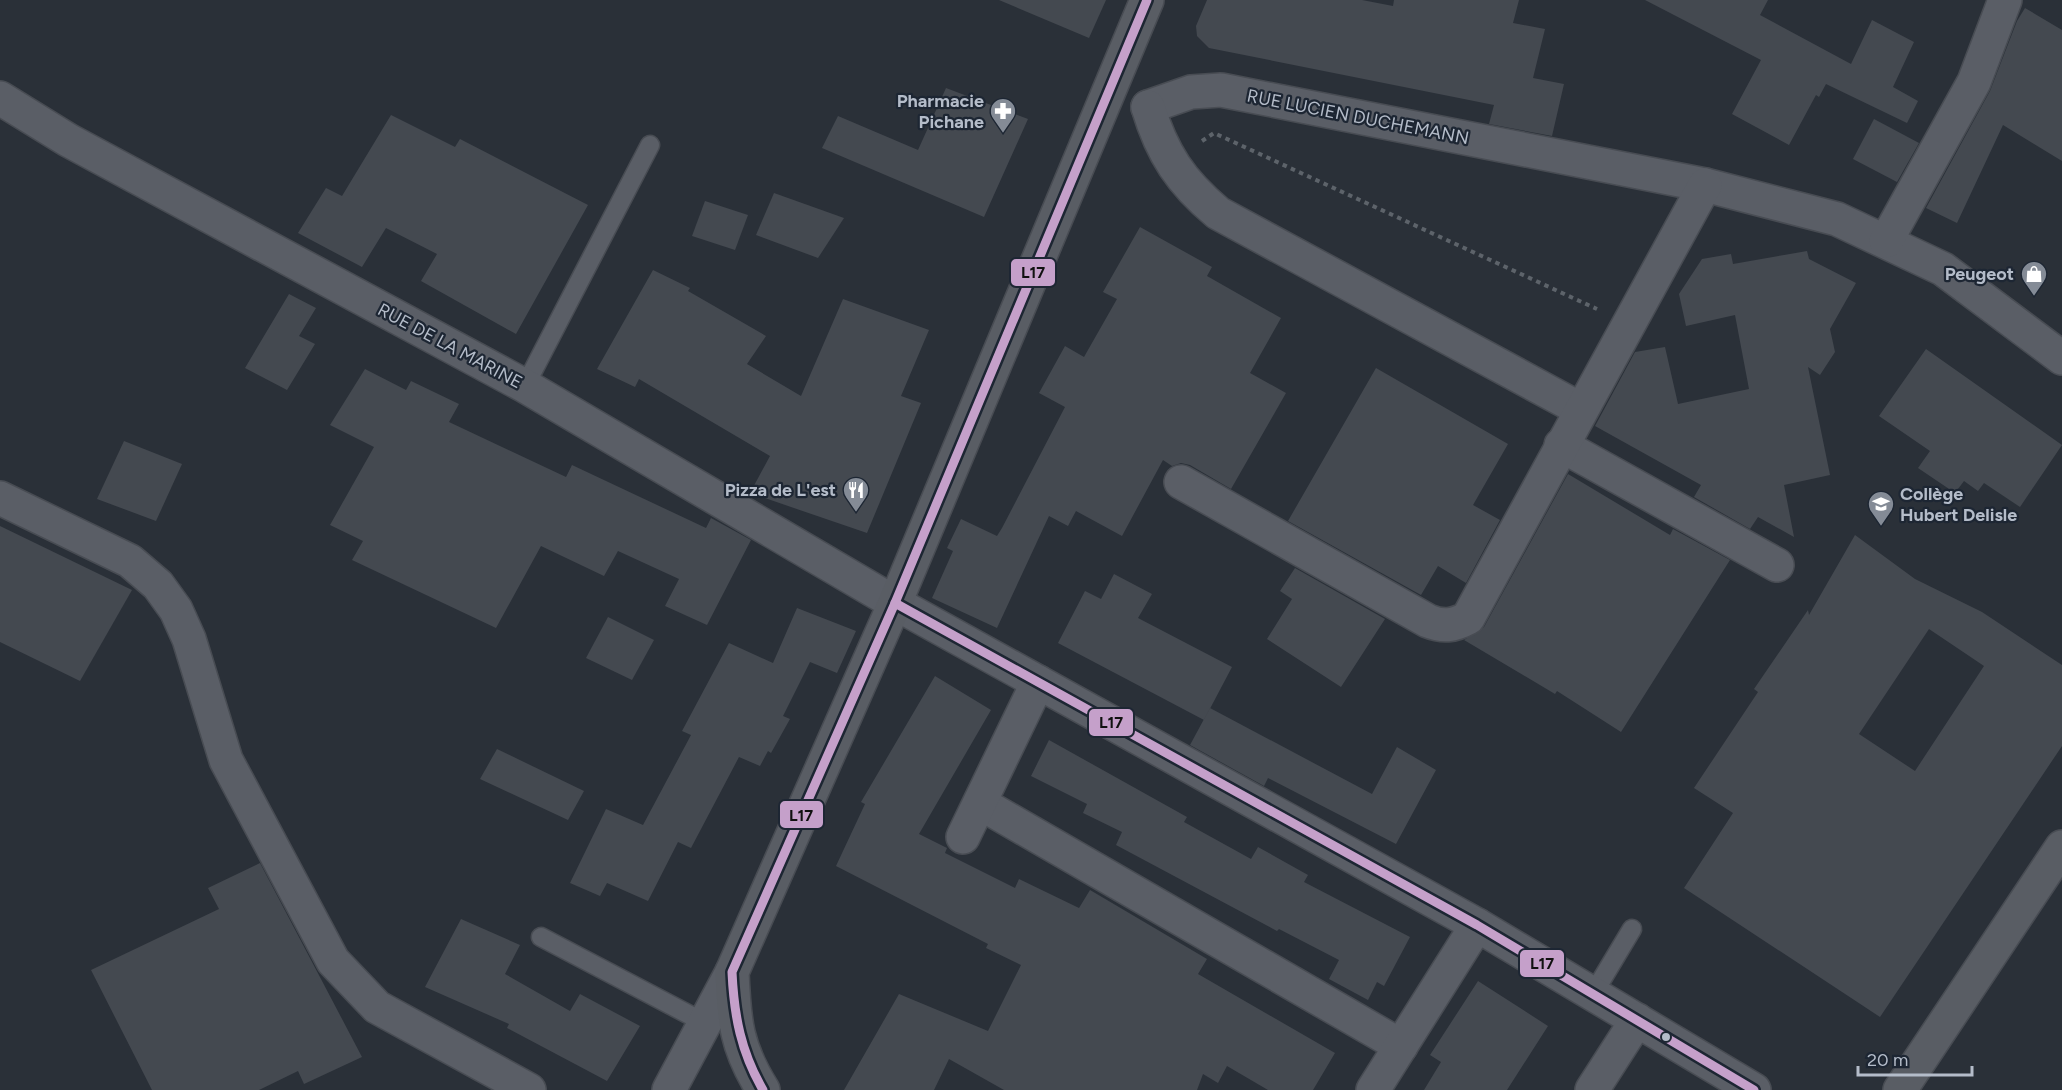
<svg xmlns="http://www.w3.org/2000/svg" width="2062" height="1090" font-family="Figtree,sans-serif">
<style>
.building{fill:#444950;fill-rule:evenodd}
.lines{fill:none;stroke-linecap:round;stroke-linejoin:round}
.lane-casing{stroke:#484c53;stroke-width:21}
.street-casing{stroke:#484c53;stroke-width:36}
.secondary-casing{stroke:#484c53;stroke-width:36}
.path{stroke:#5d636a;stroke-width:4;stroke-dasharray:4.5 4.5;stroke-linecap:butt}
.lane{stroke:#5a5e66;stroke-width:18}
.street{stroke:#5a5e66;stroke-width:33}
.secondary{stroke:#595d64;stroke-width:33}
.bus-1-casing{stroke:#1d2633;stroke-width:14}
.bus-1{stroke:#c5a0ca;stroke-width:9}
.bus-dot{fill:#b4bcc9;stroke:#1d2633;stroke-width:2}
.labels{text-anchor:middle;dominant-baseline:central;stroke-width:4.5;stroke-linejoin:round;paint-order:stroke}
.poi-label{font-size:18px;font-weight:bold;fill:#b4bcc9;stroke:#1d2633;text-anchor:end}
.street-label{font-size:18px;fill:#b4bcc9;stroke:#1d2633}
.line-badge{stroke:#1d2633;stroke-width:2}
.pale-badge-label{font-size:16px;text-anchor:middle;font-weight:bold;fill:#111}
</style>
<rect width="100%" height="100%" fill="#2a3038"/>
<g class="building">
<polygon points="999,0 1106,0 1089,38"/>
<polygon points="1207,0 1362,0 1393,6 1394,0 1519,0 1513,23 1545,29 1533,78 1564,84 1552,136 1489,124 1494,105 1209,48 1197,36 1196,26"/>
<polygon points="1645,0 1768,0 1760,15 1851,64 1872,20 1914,42 1893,87 1918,101 1907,123 1826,84 1819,97 1816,95 1789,145 1732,114 1761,60"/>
<polygon points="2025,8 2062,30 2062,161 2003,125 1957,223 1926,208 1990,91 2017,21"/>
<polygon points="946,88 1028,119 984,217 822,148 838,116 918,150"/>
<polygon points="391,115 455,147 460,139 588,205 516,334 421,281 437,254 386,228 362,267 298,233 326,188 342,196"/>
<polygon points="1874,119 1919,143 1897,182 1853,159"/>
<polygon points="774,193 844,218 818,258 756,235"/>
<polygon points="705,201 748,215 735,250 692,236"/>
<polygon points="1140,227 1212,267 1207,276 1281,318 1250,373 1286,393 1231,489 1190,465 1181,463 1172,466 1163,460 1122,536 1076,511 1068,526 1049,516 997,628 932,598 953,551 947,548 961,519 997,536 1002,528 1065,407 1039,393 1065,346 1084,357 1117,299 1103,292"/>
<polygon points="1807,251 1809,259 1856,283 1830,329 1835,352 1820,375 1808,367 1830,475 1784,485 1794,537 1758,517 1750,529 1694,497 1701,485 1595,426 1635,352 1665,347 1678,404 1749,389 1735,315 1686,326 1679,294 1702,259 1731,254 1733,264"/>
<polygon points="653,270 690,288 688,291 766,336 747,364 801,396 843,299 929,330 901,396 921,403 867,533 750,493 770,456 639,379 635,387 597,369"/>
<polygon points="289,294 316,308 299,336 315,344 287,390 245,368"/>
<polygon points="1926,349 2062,445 2020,507 1984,483 1978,491 1964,481 1955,493 1918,468 1930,451 1879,416"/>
<polygon points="1376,368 1508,444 1473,505 1500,520 1466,583 1438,566 1421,595 1288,521"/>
<polygon points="365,369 406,390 411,381 459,404 449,422 566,477 572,465 706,528 711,518 751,540 707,625 665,606 679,579 618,551 604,576 541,546 496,628 352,560 363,541 330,525 374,447 330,425"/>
<polygon points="124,441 182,464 156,521 97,499"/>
<polygon points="1568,474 1670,535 1673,529 1730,560 1621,732 1557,691 1555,694 1464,640 1484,627"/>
<polygon points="0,526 132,590 80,681 0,642"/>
<path d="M1855,535L1915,579L1982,612L2062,665V746L1880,1017L1684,888L1733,813L1694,788L1758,692L1754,689L1808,610L1809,615ZM1929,629L1984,666L1915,771L1859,734Z"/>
<polygon points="1295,568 1385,619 1341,687 1267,639 1292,599 1280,591"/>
<polygon points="1114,574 1152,594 1138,618 1232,667 1204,720 1058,643 1085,591 1101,599"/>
<polygon points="797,608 856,631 837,673 810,662 783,716 790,719 771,753 768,751 760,766 739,757 691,848 678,842 648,901 607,883 600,896 570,883 606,809 643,825 691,735 682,731 729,643 773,663"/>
<polygon points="608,617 654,640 632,680 586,658"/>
<polygon points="935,676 991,710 919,834 947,848 945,853 1015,888 1019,879 1079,908 1090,890 1207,959 1198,974 1335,1053 1313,1090 1268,1090 1227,1066 1218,1083 1203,1074 1197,1090 1004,1090 949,1059 934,1090 844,1090 899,994 988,1031 1021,965 986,948 988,944 836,866 865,804 861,802"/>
<polygon points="1210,708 1372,794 1397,747 1436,770 1396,844 1268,778 1264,786 1190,745"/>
<polygon points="1049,740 1187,817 1184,822 1251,859 1258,847 1308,875 1304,882 1410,937 1384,986 1377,982 1368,1000 1329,979 1339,960 1279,929 1277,931 1116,845 1122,832 1083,813 1087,804 1031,776"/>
<polygon points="497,749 584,791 568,820 480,779"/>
<polygon points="260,863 362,1057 304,1084 298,1071 259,1090 152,1090 91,970 219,909 208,888"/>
<polygon points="461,919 520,945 505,974 570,1011 580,994 640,1026 607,1081 507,1028 509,1024 425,987"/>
<polygon points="1478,981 1548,1026 1507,1090 1424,1090 1441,1062 1430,1055"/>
</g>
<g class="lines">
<g class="lane-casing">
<g id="lane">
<polyline points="525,386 650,145"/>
<polyline points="541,937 705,1023"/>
<polyline points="1593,994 1632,929"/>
</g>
</g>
<g class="street-casing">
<g id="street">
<polyline points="0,98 68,140 525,386 895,603 1477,925 1754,1090"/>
<polyline points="1148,107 1191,92 1221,90 1705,185 1837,219 1943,269 2062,358"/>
<path d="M1148,107C1162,154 1181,182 1218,213L1580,409"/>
<polyline points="1886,241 1974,82 2005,0"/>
<polyline points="1561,445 1777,565"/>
<path d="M1181,482L1428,621C1443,627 1453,626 1468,618L1705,185"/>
<polyline points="0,498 130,561 158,585 176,610 189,639 226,760 333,961 377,1007 529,1090"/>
<polyline points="980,803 1401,1046"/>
<polyline points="963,837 1038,682"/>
<polyline points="669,1090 732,972"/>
<polyline points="1373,1090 1477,925"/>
<polyline points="1592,1090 1637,1020"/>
</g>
</g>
<g class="secondary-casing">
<g id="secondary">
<path d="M763,1090C736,1047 734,1021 732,972L895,603L1147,0"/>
<polyline points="1900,1090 2062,847"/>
</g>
</g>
<polyline class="path" points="1202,141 1214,133 1597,309"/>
<use href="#lane" class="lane"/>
<use href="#street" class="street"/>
<use href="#secondary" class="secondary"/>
<g class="bus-1-casing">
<g id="bus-1">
<polyline points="895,603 1477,925 1754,1090"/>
<path d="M763,1090C741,1052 734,1016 732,972L895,603L1147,0"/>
</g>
</g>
<use href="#bus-1" class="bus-1"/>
</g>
<defs>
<g id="pharmacy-pin" transform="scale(1.35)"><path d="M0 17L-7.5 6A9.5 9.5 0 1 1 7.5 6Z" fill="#848b96" stroke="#1d2633"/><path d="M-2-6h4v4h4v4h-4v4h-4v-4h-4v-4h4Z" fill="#fff"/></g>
<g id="shop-pin" transform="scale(1.35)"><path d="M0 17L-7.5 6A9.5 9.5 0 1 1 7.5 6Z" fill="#848b96" stroke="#1d2633"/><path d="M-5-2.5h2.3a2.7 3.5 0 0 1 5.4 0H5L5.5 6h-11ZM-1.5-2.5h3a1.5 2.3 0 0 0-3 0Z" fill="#fff"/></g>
<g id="restaurant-pin" transform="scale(1.35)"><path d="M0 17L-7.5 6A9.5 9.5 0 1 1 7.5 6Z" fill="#848b96" stroke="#1d2633"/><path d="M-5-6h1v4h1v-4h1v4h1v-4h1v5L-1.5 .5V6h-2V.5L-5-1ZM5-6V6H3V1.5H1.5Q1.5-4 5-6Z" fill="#fff"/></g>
<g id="school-pin" transform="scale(1.35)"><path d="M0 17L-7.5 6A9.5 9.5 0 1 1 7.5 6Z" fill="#848b96" stroke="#1d2633"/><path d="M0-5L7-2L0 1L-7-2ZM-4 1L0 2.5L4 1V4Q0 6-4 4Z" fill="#fff"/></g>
</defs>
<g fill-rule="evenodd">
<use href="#pharmacy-pin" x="1003" y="111"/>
<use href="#shop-pin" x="2034" y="274"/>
<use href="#restaurant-pin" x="856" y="490"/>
<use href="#school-pin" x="1881" y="504"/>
</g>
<circle class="bus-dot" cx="1666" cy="1037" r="5"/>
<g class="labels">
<g class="poi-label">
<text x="984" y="101">Pharmacie<tspan x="984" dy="21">Pichane</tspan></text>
<text x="2014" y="274">Peugeot</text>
<text x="836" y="490">Pizza de L'est</text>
<text x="1900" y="494" text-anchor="start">Collège<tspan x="1900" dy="21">Hubert Delisle</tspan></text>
</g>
<g class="street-label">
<text transform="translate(1358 117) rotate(11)">RUE LUCIEN DUCHEMANN</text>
<text transform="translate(450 346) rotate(28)">RUE DE LA MARINE</text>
</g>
</g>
<g class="line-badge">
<rect x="1010" y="258" width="46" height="29" rx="6" fill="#c5a0ca"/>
<rect x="1088" y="708" width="46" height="29" rx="6" fill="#c5a0ca"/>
<rect x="779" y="800" width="45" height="29" rx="6" fill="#c5a0ca"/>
<rect x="1519" y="949" width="46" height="29" rx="6" fill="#c5a0ca"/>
</g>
<g class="pale-badge-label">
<text x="1033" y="278">L17</text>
<text x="1111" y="728">L17</text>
<text x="801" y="821">L17</text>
<text x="1542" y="969">L17</text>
</g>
<path d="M1858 1066v9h114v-9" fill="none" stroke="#b4bcc9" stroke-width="3"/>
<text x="1867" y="1066" font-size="18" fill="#b4bcc9" stroke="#1d2633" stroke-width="4.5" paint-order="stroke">20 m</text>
</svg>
